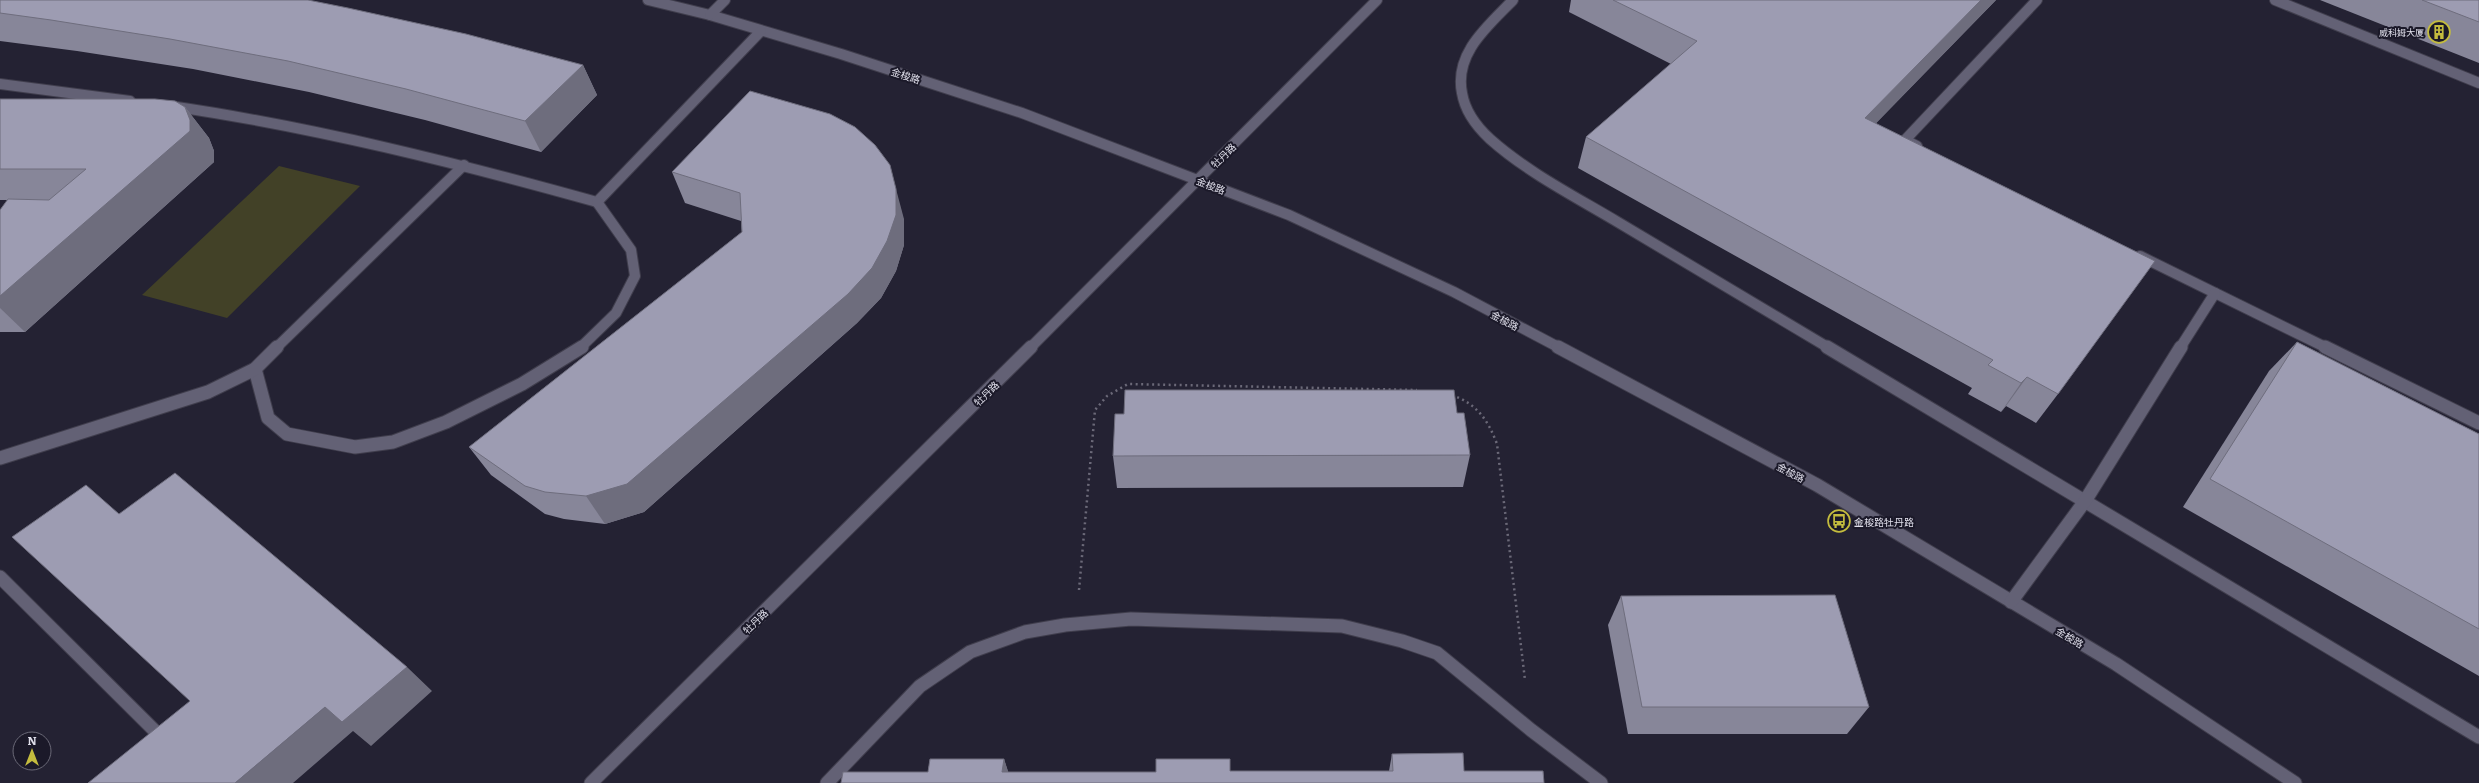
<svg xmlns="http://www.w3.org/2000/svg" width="2479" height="783" font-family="Literata,'Noto Sans SC',serif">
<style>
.green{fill:#424127}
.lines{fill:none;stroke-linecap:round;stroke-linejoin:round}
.minor-far1-casing{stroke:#403e4d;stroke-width:12}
.minor-casing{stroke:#403e4d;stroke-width:15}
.path{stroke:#6b6978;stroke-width:2.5;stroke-dasharray:2 3.5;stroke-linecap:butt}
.minor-far1{stroke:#636175;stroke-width:10}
.minor{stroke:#636175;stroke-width:13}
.wall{fill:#878699}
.shaded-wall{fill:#6e6d7d}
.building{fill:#9d9cb2;stroke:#6e6d7d}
.labels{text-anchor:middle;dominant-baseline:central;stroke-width:4;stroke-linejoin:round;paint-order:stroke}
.far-poi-label{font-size:9px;fill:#e1e0ec;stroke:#1b1929;text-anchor:end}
.street-label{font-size:10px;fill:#e1e0ec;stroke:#1b1929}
.poi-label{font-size:10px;fill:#e1e0ec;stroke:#1b1929;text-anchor:start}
</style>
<rect width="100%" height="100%" fill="#242233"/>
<polygon class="green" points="279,166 360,186 227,318 142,295"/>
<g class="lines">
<g class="minor-far1-casing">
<g id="minor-far1">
<polyline points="648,0 710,15 841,54 1022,113 1289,215 1454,292 1560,348"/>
<path d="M1513,0C1488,26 1454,53 1462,93C1465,111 1477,127 1490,139C1527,172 1574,196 1616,221C1687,264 1758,306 1829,348"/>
<polyline points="2275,0 2479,83"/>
<polyline points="710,15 725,0"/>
<polyline points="0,84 130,101"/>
<path d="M170,106C314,127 457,163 597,202L761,31"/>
<polyline points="1917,146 1905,140 2037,0"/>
<polyline points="2140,256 2327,348"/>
<polyline points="276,348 464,165"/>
<polyline points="580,348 616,313 635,276 631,250 597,202"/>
<polyline points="1030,348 1377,0"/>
<polyline points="2180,348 2215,293"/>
</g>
</g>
<g class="minor-casing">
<g id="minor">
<polyline points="1558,347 1817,485 2116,664 2295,783"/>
<polyline points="1827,347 2479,737"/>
<polyline points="2325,347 2479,423"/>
<polyline points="255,369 268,418 287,434 355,447 393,442 446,422 522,384 582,347"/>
<polyline points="0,458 208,392 255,369 277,347"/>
<polyline points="0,577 165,741"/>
<polyline points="2011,602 2085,501 2181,347"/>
<polyline points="591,783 1031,347"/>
<polyline points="827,783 920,686 970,652 1025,632 1065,625 1131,619 1342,626 1402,641 1437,653 1531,730 1601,783"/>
</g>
</g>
<g class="path">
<path d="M1452,395C1477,404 1488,420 1497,444L1525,680"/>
<polyline points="1079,590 1095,410 1107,396 1128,384 1417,390"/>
</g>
<use href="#minor-far1" class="minor-far1"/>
<use href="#minor" class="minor"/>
</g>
<g class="wall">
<polygon points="0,0 583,65 597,95 541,152 425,120 309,92 193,69 77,51 0,41"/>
<polygon points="1571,0 1996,0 1876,123 2058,394 2036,423 2006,406 2001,412 1968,394 1972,388 1578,168 1586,137 1671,64 1569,12"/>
<polygon points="2320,0 2479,0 2479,63"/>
<polygon points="0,99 185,107 209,138 214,151 214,162 25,332 0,332 0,210 8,200 0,200"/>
<polygon points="672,172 904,219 904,245 896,271 881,298 857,323 644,512 605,524 564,519 545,514 491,475 469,447 742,232 741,221 685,203"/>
<polygon points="2297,342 2479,434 2479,676 2183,507 2269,371"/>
<polygon points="1470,455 1463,487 1117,488 1113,456"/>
<polygon points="1621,596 1869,707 1847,734 1628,734 1608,625"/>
<polygon points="1463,753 1464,771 1543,771 1544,783 841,783 843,772 928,772 930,759 1004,759 1008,772 1156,772 1156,759 1230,759 1230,771 1389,771 1392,754"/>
</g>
<g class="shaded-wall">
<polygon points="1981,0 1996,0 1851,149 1865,118"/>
<polygon points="583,65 597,95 541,152 525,121"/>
<polygon points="185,107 209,138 214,151 214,162 25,332 0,308 0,296"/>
<polygon points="896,189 904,219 904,245 896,271 881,298 857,323 644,512 605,524 586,496"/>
<polygon points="2027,377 2006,406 2001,412 2021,383"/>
<polygon points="407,667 432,691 371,746 353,731 293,783 235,783 325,707"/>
<polygon points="1004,759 1012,783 1002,772"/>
</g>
<g class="building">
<polygon points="0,0 308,0 348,8 466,34 583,65 525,121 406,89 288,61 170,39 51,20 0,13"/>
<polygon points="1613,0 1981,0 1865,118 2155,261 2058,394 2027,377 2021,383 1988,365 1993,360 1586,137 1697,41"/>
<polygon points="2422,0 2479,0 2479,22"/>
<polygon points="750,91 830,114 855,127 875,145 890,165 896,189 896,215 887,241 872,268 848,294 627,484 586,496 545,492 525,486 469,447 742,232 740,193 672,172"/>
<polygon points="0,99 155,99 175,101 185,107 190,120 190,131 0,296 0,210 8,199 49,200 86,169 0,169"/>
<polygon points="2297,342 2479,434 2479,629 2210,479"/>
<polygon points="1125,390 1454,390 1457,413 1464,413 1470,455 1113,456 1115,414 1124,414"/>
<polygon points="175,473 407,667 342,722 325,707 235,783 88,783 190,701 12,537 86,485 119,514"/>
<polygon points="1835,595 1869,707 1642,707 1621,596"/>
<polygon points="1463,753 1464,771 1543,771 1544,783 841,783 843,772 928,772 930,759 1004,759 1002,772 1156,772 1156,759 1230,759 1230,771 1393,771 1392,754"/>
</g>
<defs>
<g id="building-ring" transform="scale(1.15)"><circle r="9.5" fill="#1b1929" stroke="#c4bc3e" stroke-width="1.5"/><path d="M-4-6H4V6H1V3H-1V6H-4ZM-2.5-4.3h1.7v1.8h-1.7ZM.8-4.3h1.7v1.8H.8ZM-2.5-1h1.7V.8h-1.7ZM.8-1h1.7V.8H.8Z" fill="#c4bc3e"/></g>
<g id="bus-ring" transform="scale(1.15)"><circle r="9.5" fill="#1b1929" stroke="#c4bc3e" stroke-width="1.5"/><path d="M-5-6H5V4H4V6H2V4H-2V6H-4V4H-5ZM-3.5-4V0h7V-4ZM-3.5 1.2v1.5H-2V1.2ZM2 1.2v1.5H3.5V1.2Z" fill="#c4bc3e"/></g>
</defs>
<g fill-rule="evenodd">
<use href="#building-ring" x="2439" y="32"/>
<use href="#bus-ring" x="1839" y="521"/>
</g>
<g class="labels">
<g class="far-poi-label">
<text x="2424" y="32">威科姆大厦</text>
</g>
<g class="street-label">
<text transform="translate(906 75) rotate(18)">金梭路</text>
<text transform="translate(1223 155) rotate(-45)">牡丹路</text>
<text transform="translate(1211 185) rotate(21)">金梭路</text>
<text transform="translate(1505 320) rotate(28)">金梭路</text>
<text transform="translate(986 393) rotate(-45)">牡丹路</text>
<text transform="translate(1791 472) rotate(28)">金梭路</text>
<text transform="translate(755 621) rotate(-45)">牡丹路</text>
<text transform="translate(2070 637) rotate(31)">金梭路</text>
</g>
<g class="poi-label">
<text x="1854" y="521">金梭路牡丹路</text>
</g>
</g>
<g transform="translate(32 751)"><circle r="19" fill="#1b1929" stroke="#6a6977"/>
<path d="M0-3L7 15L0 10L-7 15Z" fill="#c4bc3e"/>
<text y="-6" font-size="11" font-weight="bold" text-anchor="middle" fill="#e1e0ec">N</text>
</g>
</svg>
